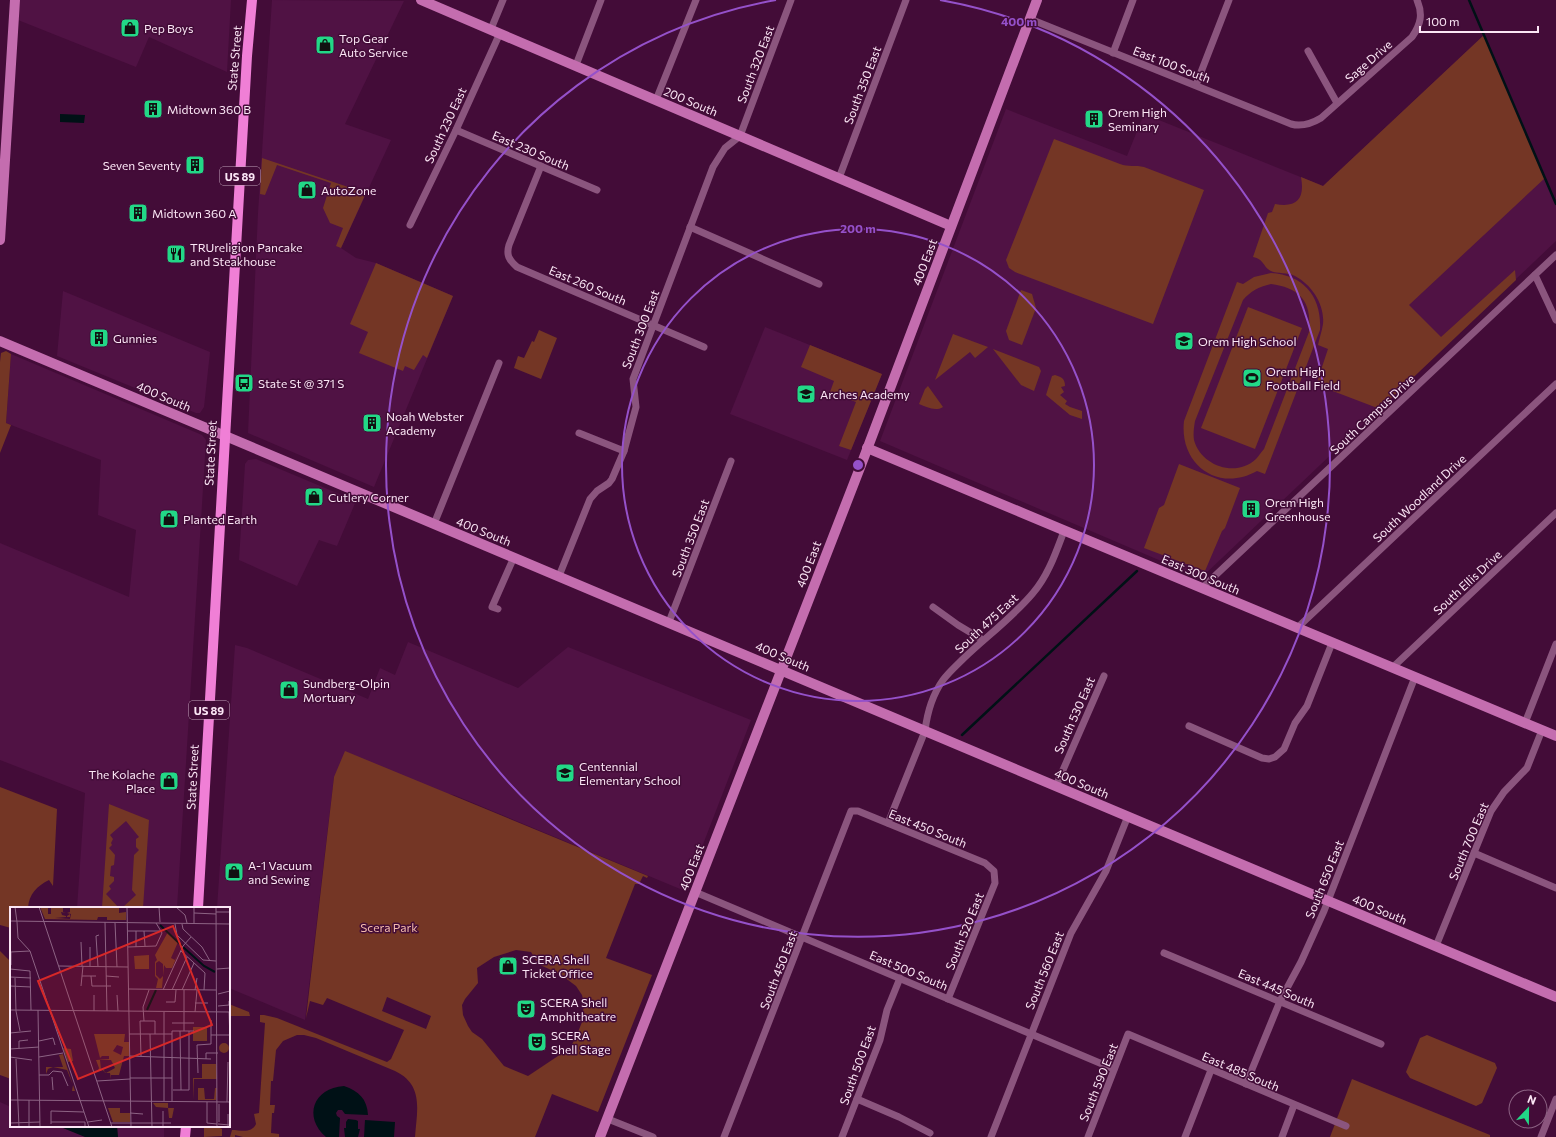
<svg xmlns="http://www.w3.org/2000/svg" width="1556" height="1137" font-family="Commissioner,sans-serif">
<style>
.built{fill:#501244}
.green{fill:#743625;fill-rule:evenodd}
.water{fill:#001116}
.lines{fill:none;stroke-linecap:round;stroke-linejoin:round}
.stream{stroke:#001116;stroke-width:2.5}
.street{stroke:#8b557e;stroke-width:7}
.secondary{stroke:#c46daf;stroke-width:10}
.primary{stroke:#f07fd6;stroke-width:10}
.ring{fill:none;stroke:#9551ca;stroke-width:2}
.labels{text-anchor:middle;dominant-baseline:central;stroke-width:3;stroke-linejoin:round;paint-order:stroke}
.shield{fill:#430c38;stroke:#c4a5bc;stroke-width:1}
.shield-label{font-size:11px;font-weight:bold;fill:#fbe6f5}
.poi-label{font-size:12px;fill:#fbe6f5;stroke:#430c38;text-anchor:start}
.street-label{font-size:12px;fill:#fbe6f5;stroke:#430c38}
.park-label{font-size:12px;fill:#f4bcab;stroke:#430c38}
.inset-river{fill:none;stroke:#001116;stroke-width:2}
.inset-road{fill:none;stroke:#8d6384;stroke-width:1}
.view{fill:#d62828;fill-opacity:0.15;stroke:#d62828;stroke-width:2}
.inset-edge{fill:none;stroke:#fbe6f5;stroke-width:2}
.centre{fill:#9551ca;stroke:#430c38;stroke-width:2}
.ring-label{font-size:12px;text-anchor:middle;font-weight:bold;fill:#9551ca;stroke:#430c38;stroke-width:3;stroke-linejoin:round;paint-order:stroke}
</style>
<rect width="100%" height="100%" fill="#430c38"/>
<g class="built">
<polygon points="20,0 231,0 227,72 149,37 136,67 18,20"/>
<polygon points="272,0 404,1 345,124 391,140 341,248 356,258 376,263 453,296 374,487 248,433 258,213"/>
<polygon points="1484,35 1556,204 1556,241 1201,578 880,441 1006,109 1127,156 1144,114 1323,186"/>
<polygon points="63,291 210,352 204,407 200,413 196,413 57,356"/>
<polygon points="765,327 882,374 847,460 730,414"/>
<polygon points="11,354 202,435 206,440 177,908 77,908 85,793 0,760 0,543 129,597 136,530 98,515 101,460 6,423"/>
<polygon points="256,459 356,501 337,546 319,540 297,586 239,560 245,464 248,460"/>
<polygon points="408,642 518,688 568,647 751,720 685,891 454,795 334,777 305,1020 229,988 229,908 217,908 235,645 247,648 368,699 380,668 395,675"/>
<polygon points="0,1102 11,1107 11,1126 59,1126 86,1137 0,1137"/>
<polygon points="117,1126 164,1126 164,1137 118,1137"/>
</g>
<g class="green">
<path d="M1484,35L1545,178L1409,305L1441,337L1515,270L1516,280L1380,409L1317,385L1318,379L1328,349L1318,345C1319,339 1322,331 1323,324C1325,305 1312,285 1295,276C1288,272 1277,274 1271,271C1263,267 1264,259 1253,257L1268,213L1272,212L1275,204C1297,208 1305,199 1301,177L1323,186Z"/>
<path d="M1054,139L1120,164C1128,167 1136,165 1144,167L1204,190L1153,324L1015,272L1009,268L1006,260Z"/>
<polygon points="262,158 366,193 341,248 336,246 343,228 330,223 323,208 331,183 277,165 265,195 260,194"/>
<polygon points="376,263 453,296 427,358 423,355 414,370 405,366 403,371 359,353 368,332 350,324"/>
<path d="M1271,273C1304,275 1322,297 1320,330L1265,474L1257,471C1218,493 1179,464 1184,421L1237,282L1243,284L1254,277ZM1271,284C1300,288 1312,301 1309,332L1264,449C1261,452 1259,456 1256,459C1236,478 1201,466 1194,440C1193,434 1194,427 1195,421L1243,300C1251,291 1258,287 1271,284Z"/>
<polygon points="1021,290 1032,294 1036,308 1022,345 1009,340 1006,331"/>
<polygon points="1248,307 1302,328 1255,449 1201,428"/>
<polygon points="539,330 557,338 541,379 514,368 518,356 524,358 532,341 534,342"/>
<polygon points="953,334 988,347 975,358 970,352 935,380"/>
<polygon points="810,345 882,374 851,450 839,446 856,402 830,392 834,381 801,367"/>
<polygon points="993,349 1039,367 1041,371 1034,391 1021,385"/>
<polygon points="6,351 11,354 6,423 11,425 0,453 0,362 1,353"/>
<path d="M1055,375C1061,377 1065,378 1065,386L1061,387L1064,392L1060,395L1067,401L1065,404L1070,407L1082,411V419L1070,415L1046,395L1052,376Z"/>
<path d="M928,386L943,407C935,412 927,407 919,404L925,389Z"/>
<polygon points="1179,464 1240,488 1225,528 1222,531 1205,571 1144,548 1159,508 1164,505"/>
<path d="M345,751L648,876L647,878L643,876L639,884H635L606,958L652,975L598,1112L552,1094L535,1137H415C417,1110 424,1085 395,1071L316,1038L304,1035H297L283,1041L276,1050L273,1081H271L270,1105H275L274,1113H272L271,1133L279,1134V1137H243L235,1135V1137H230L232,1130C241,1130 251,1134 256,1124L254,1114L259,1113L265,1023L260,1022V1015H264L277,1018L387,1062L391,1059L404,1030L327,998L323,1005L310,1001L306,1018L334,777ZM516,950L531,952L538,964L560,974L576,986L582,995L584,1003L582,1022L576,1037L570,1048L528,1076L504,1066L482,1039L472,1032L468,1026L463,1015L462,1005L465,999L478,983L477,968L494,957ZM387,997L431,1016L426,1029L382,1011Z"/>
<path d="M0,787L57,809L53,886L49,880C37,886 29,894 28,908H11V928L0,925Z"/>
<polygon points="109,804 149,820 143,908 122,908 136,895 132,890 134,855 139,850 136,847 136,839 139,837 126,821 110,835 113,839 111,843 112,845 109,848 115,855 114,865 111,866 110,876 114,877 114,881 109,886 111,889 106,894 119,908 102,908"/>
<polygon points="0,951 11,962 11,1079 0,1075"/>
<polygon points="229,1004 249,1012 250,1016 229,1016"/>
<polygon points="1427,1035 1495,1063 1497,1068 1482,1103 1476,1106 1410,1078 1406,1072 1420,1038"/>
<polygon points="1352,1079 1490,1135 1490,1137 1330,1137"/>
<polygon points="204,1126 215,1126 222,1129 222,1136 204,1137"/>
</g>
<g class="water">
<polygon points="60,114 85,115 84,123 60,122"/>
<path d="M344,1086C359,1091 367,1099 368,1115L345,1114L342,1110H338L336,1113L337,1116L340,1118L339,1137H326C303,1117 313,1088 344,1086Z"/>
<polygon points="348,1119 356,1120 358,1121 358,1129 360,1129 358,1137 345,1137 344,1128 346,1128 346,1122"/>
<polygon points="365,1120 395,1122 394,1137 364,1137"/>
<polygon points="63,1126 117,1126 118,1137 85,1137 63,1128"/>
</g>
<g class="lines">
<g class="stream">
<polyline points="1469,0 1556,204"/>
<polyline points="962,735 1137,571"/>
</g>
<g class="street">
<path d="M1030,19L1291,124C1302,127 1311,124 1321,118L1412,37C1421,24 1423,14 1417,0"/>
<polyline points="491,29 503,0"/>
<polyline points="1308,51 1337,103"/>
<polyline points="1113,53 1133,0"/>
<polyline points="576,65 601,0"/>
<polyline points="1196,85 1229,0"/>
<polyline points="656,100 696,0"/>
<polyline points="456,130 597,190"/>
<path d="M541,166L509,245C506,255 509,260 517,267L704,347"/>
<polyline points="839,178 906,0"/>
<polyline points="410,225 456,130 500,33"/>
<polyline points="690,227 819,284"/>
<polyline points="1535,275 1556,320"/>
<polyline points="579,433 624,451"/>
<polyline points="434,524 499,363"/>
<polyline points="559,576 590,499 597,491 609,483 612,479 624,451 636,407 633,379 713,167 725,148 740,136 791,0"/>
<polyline points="1202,588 1556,255"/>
<polyline points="933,607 958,625 983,640"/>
<polyline points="498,609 492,607 514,557"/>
<polyline points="669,622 731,461"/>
<polyline points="1297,628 1556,384"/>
<polyline points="1392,668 1556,513"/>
<polyline points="1525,723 1556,644"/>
<polyline points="1189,726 1262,758 1269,759 1275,757 1284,749 1295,723 1307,706 1332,643"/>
<polyline points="1056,786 1104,676"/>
<path d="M888,823L925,731C927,714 933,694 943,680C949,672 957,665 964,658C987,636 1013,617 1033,593C1048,576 1056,552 1064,531"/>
<polyline points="1474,853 1556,888"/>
<polyline points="695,892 1114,1069"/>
<polyline points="1436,946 1491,811 1504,792 1527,768 1542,730"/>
<polyline points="1164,953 1381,1044"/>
<polyline points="1246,1084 1280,1001 1301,962 1324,911 1415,677"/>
<polyline points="857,1099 899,1117 930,1133"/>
<polyline points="608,1119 653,1137"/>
<polyline points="724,1137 851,811 858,811 985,863 994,871 995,883 948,999"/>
<polyline points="842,1137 880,1040 887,1010 900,978"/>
<polyline points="991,1137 1071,933 1106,871 1128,816"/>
<polyline points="1088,1137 1128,1034 1346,1126"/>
<polyline points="1185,1137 1211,1070"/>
<polyline points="1282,1137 1294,1105"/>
<polyline points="1541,1137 1556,1099"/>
</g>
<g class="secondary">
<polyline points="421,0 951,226"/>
<polyline points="0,240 15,0"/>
<polyline points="0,341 1556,997"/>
<polyline points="867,448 1556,736"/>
<polyline points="600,1137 863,460 1037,0"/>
</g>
<g class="primary">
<polyline points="198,908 247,56 252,0"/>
<polyline points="185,1137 186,1126"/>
</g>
</g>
<g class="ring">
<circle cx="858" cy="465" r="236"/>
<path d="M940 0A472 472 0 1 1 776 0"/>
</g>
<defs>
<g id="shop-square" transform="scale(1)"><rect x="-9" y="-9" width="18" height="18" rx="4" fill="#22d887" stroke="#430c38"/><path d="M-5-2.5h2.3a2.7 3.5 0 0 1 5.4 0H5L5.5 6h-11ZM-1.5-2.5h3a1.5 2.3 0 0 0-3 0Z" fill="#111"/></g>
<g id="building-square" transform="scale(1)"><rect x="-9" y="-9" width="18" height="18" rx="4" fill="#22d887" stroke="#430c38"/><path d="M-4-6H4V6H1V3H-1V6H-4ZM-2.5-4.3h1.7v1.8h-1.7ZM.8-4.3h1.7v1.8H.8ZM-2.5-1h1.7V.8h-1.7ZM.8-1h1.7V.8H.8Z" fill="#111"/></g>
<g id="restaurant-square" transform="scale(1)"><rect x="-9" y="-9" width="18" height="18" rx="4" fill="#22d887" stroke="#430c38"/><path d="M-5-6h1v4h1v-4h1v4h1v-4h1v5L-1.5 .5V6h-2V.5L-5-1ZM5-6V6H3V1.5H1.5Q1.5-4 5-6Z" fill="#111"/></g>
<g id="school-square" transform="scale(1)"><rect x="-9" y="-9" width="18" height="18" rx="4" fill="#22d887" stroke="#430c38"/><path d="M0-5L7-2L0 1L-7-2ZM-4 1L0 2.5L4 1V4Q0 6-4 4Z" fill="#111"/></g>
<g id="stadium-square" transform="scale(1)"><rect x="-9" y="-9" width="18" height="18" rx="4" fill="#22d887" stroke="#430c38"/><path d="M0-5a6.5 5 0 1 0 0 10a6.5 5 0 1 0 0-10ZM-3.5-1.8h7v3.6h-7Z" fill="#111"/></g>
<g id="bus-square" transform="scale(1)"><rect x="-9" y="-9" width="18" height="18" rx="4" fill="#22d887" stroke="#430c38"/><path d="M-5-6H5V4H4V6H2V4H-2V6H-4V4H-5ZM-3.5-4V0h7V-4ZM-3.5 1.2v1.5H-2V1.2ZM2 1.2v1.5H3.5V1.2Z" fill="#111"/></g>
<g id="theatre-square" transform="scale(1)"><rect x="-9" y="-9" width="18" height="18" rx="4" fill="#22d887" stroke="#430c38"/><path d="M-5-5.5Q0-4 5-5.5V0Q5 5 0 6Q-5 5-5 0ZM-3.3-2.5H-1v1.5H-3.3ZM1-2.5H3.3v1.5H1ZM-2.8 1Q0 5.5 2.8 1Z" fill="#111"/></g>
</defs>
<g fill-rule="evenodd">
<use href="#shop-square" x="130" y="28"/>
<use href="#shop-square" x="325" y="45"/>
<use href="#building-square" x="153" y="109"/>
<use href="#building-square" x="1094" y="119"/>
<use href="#building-square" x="195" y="165"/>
<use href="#shop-square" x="307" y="190"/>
<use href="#building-square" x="138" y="213"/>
<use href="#restaurant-square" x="176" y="254"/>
<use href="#building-square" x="99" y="338"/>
<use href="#school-square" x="1184" y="341"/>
<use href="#stadium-square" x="1252" y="378"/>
<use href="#bus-square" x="244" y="383"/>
<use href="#school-square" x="806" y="394"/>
<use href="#building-square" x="372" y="423"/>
<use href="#shop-square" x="314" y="497"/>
<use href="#building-square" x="1251" y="509"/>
<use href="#shop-square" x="169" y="519"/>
<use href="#shop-square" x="289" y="690"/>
<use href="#school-square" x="565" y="773"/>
<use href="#shop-square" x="169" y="781"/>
<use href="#shop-square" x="234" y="872"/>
<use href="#shop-square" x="508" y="966"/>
<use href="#theatre-square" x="526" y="1009"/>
<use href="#theatre-square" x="537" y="1042"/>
</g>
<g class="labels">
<g class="shield">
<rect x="220" y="167" width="40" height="18" rx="3"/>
<rect x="189" y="701" width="40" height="18" rx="3"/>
</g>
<g class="shield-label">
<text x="240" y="176">US 89</text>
<text x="209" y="710">US 89</text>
</g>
<g class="poi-label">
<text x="144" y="28">Pep Boys</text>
<text x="339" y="38">Top Gear<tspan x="339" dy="14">Auto Service</tspan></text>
<text x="167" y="109">Midtown 360 B</text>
<text x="1108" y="112">Orem High<tspan x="1108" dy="14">Seminary</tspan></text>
<text x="181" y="165" text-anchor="end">Seven Seventy</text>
<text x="321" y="190">AutoZone</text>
<text x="152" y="213">Midtown 360 A</text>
<text x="190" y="247">TRUreligion Pancake<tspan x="190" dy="14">and Steakhouse</tspan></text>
<text x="113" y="338">Gunnies</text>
<text x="1198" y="341">Orem High School</text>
<text x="1266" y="371">Orem High<tspan x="1266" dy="14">Football Field</tspan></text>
<text x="258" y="383">State St @ 371 S</text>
<text x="820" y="394">Arches Academy</text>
<text x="386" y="416">Noah Webster<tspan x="386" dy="14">Academy</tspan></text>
<text x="328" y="497">Cutlery Corner</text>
<text x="1265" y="502">Orem High<tspan x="1265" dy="14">Greenhouse</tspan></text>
<text x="183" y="519">Planted Earth</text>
<text x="303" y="683">Sundberg-Olpin<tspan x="303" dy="14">Mortuary</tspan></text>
<text x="579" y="766">Centennial<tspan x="579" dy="14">Elementary School</tspan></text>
<text x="155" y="774" text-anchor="end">The Kolache<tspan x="155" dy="14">Place</tspan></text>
<text x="248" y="865">A-1 Vacuum<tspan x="248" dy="14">and Sewing</tspan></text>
<text x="522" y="959">SCERA Shell<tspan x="522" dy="14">Ticket Office</tspan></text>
<text x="540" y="1002">SCERA Shell<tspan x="540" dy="14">Amphitheatre</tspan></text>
<text x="551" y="1035">SCERA<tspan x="551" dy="14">Shell Stage</tspan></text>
</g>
<g class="street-label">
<text transform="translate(234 58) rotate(-85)">State Street</text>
<text transform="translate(1368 61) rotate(-41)">Sage Drive</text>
<text transform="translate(755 64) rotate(-69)">South 320 East</text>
<text transform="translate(1172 64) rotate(21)">East 100 South</text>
<text transform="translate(862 85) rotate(-69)">South 350 East</text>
<text transform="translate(691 101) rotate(23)">200 South</text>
<text transform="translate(445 125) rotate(-65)">South 230 East</text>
<text transform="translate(531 150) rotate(23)">East 230 South</text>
<text transform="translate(924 262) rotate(-69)">400 East</text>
<text transform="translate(588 285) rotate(23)">East 260 South</text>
<text transform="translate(640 329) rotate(-69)">South 300 East</text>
<text transform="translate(164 396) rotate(23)">400 South</text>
<text transform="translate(1372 414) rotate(-43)">South Campus Drive</text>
<text transform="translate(210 453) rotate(-87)">State Street</text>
<text transform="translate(1419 498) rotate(-43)">South Woodland Drive</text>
<text transform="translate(484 531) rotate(22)">400 South</text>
<text transform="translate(690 538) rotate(-69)">South 350 East</text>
<text transform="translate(808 564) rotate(-69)">400 East</text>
<text transform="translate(1201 574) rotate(23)">East 300 South</text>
<text transform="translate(1467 582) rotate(-43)">South Ellis Drive</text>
<text transform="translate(986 623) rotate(-43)">South 475 East</text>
<text transform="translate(783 656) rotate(23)">400 South</text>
<text transform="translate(1074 715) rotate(-66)">South 530 East</text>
<text transform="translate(192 777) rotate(-87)">State Street</text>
<text transform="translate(1082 783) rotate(23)">400 South</text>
<text transform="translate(928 828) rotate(22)">East 450 South</text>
<text transform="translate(1468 841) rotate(-67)">South 700 East</text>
<text transform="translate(691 867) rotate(-69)">400 East</text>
<text transform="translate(1324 879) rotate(-68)">South 650 East</text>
<text transform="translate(1380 909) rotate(23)">400 South</text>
<text transform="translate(964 931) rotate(-68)">South 520 East</text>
<text transform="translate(778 970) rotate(-69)">South 450 East</text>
<text transform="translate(909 970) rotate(23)">East 500 South</text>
<text transform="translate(1044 970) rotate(-68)">South 560 East</text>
<text transform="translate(1277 988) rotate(23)">East 445 South</text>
<text transform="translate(857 1065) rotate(-70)">South 500 East</text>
<text transform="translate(1241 1071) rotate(23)">East 485 South</text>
<text transform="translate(1098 1082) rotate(-68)">South 590 East</text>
</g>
<g class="park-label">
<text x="389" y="927">Scera Park</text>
</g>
</g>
<g transform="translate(10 907)">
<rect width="220" height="220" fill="#430c38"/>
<path d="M30,0H38V7H41V0H53V5L56,6L51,5L52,8L56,9V10L45,11L60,12V10H57V9L60,7H57H60L61,12V7L57,6L60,5V0H109V6L116,5V13H97V10H88L87,13L35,12ZM158,25L168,35L161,51L165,53L169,45L162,61H156L154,58L152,81H146L148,72L145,69V55L147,53L145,48ZM149,54L153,57V69L150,72L146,68V56ZM139,48V62H125L124,49ZM183,120H197V134H183ZM84,127H115L114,135H119V149H114L109,168H101V172L100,166H95L94,163L88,164L89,161L86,153L99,152V149H92L90,151ZM107,138L113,140L111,148L103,144ZM90,153H101L105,161L96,166L91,162ZM209 141a5 5 0 1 1 10 0a5 5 0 1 1-10 0ZM53,141L61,142L63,154L58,155ZM53,147L57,160L65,184H62L63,178L57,163L43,160L38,162L36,167V160H53L49,148ZM192,157H206L207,172H184V193L183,171H192ZM188,181H194L195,192H204L205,181H207L206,193H188ZM143,196H158V201H164L162,211H159L158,201L146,200ZM98,201H110V206H120V215H103Z" fill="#743625" fill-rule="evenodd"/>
<path class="inset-river" d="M150,18L172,39M173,40L194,59L205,65M137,103L146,83"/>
<path class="inset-road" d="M5,0L7,15M29,0L102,220M117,0L121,220M149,0L150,15M166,0L175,8L177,16M206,0L207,220M206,5H220M184,6L206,7M0,14L220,17M7,15L8,31L20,44L79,220M95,15L97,104M105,16L107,60M184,16V0M165,17L167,28L193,53L206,54M172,17L173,22L192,40L200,54M118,24H150M126,24V40M134,24L135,39M71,35L72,59M80,40V59M118,40L146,39L152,26L146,16M171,44L195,66L194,83M0,45L20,44M1,45V58M49,59L118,60M88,60L86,29L89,28M0,62L20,64L21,103M207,62L220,61M72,69H86M81,69L82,79H101M96,69L109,70M0,70L21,71M5,71L6,104L10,124M0,79L21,80M71,79L73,59M119,82L206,83M153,83L173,39L181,30M162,83L177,50M172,83L184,56M185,83L187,71M208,87L220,84M84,88V104M107,88L108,104M156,95H165L166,83M185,96H198M208,99L219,98V94M0,103L220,105M28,103L30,220M154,105V194M185,105L187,83M219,105L220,133M134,114L133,100L139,83M162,116H184M170,124L171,183M174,124V83M0,126L21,124M119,127H162M140,127L142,220M201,128H220M29,134L43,131L45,138M0,142L29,140M9,142V134L18,133M120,149L201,152M131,149L130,114H145V127M0,150L22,153M29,150L53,146M6,152L9,220M196,152V146H208M188,166L187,138L201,137V113M29,168H39L43,164L52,165L58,179M42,170L43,183M120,171H162M87,174L120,172M163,183H179V124M0,193L220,195M19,193V220M162,195V124H184M197,195V216L207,217M217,195L218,155M209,197V215M153,204V220M120,206L133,207M218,207V220M41,215H75V220M78,215L92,213M0,216L30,215M101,216H161M41,217V204L74,205M208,217L220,218"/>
<path class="view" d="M163,19L202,118L68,172L28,74Z"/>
<rect width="220" height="220" class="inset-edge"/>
</g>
<circle cx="858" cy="465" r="6" class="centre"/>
<g class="ring-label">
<text x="1019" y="26">400 m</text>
<text x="858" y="233">200 m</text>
</g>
<g transform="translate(1528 1109) rotate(22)"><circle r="19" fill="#430c38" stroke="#8d6384"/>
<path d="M0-3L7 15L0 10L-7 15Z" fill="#22d887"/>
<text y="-6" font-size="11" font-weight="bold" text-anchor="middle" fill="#fbe6f5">N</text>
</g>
<path d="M1420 26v6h118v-6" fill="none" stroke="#fbe6f5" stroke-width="2"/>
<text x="1426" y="26" font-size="12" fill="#fbe6f5" stroke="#430c38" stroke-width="3" paint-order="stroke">100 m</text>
</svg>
